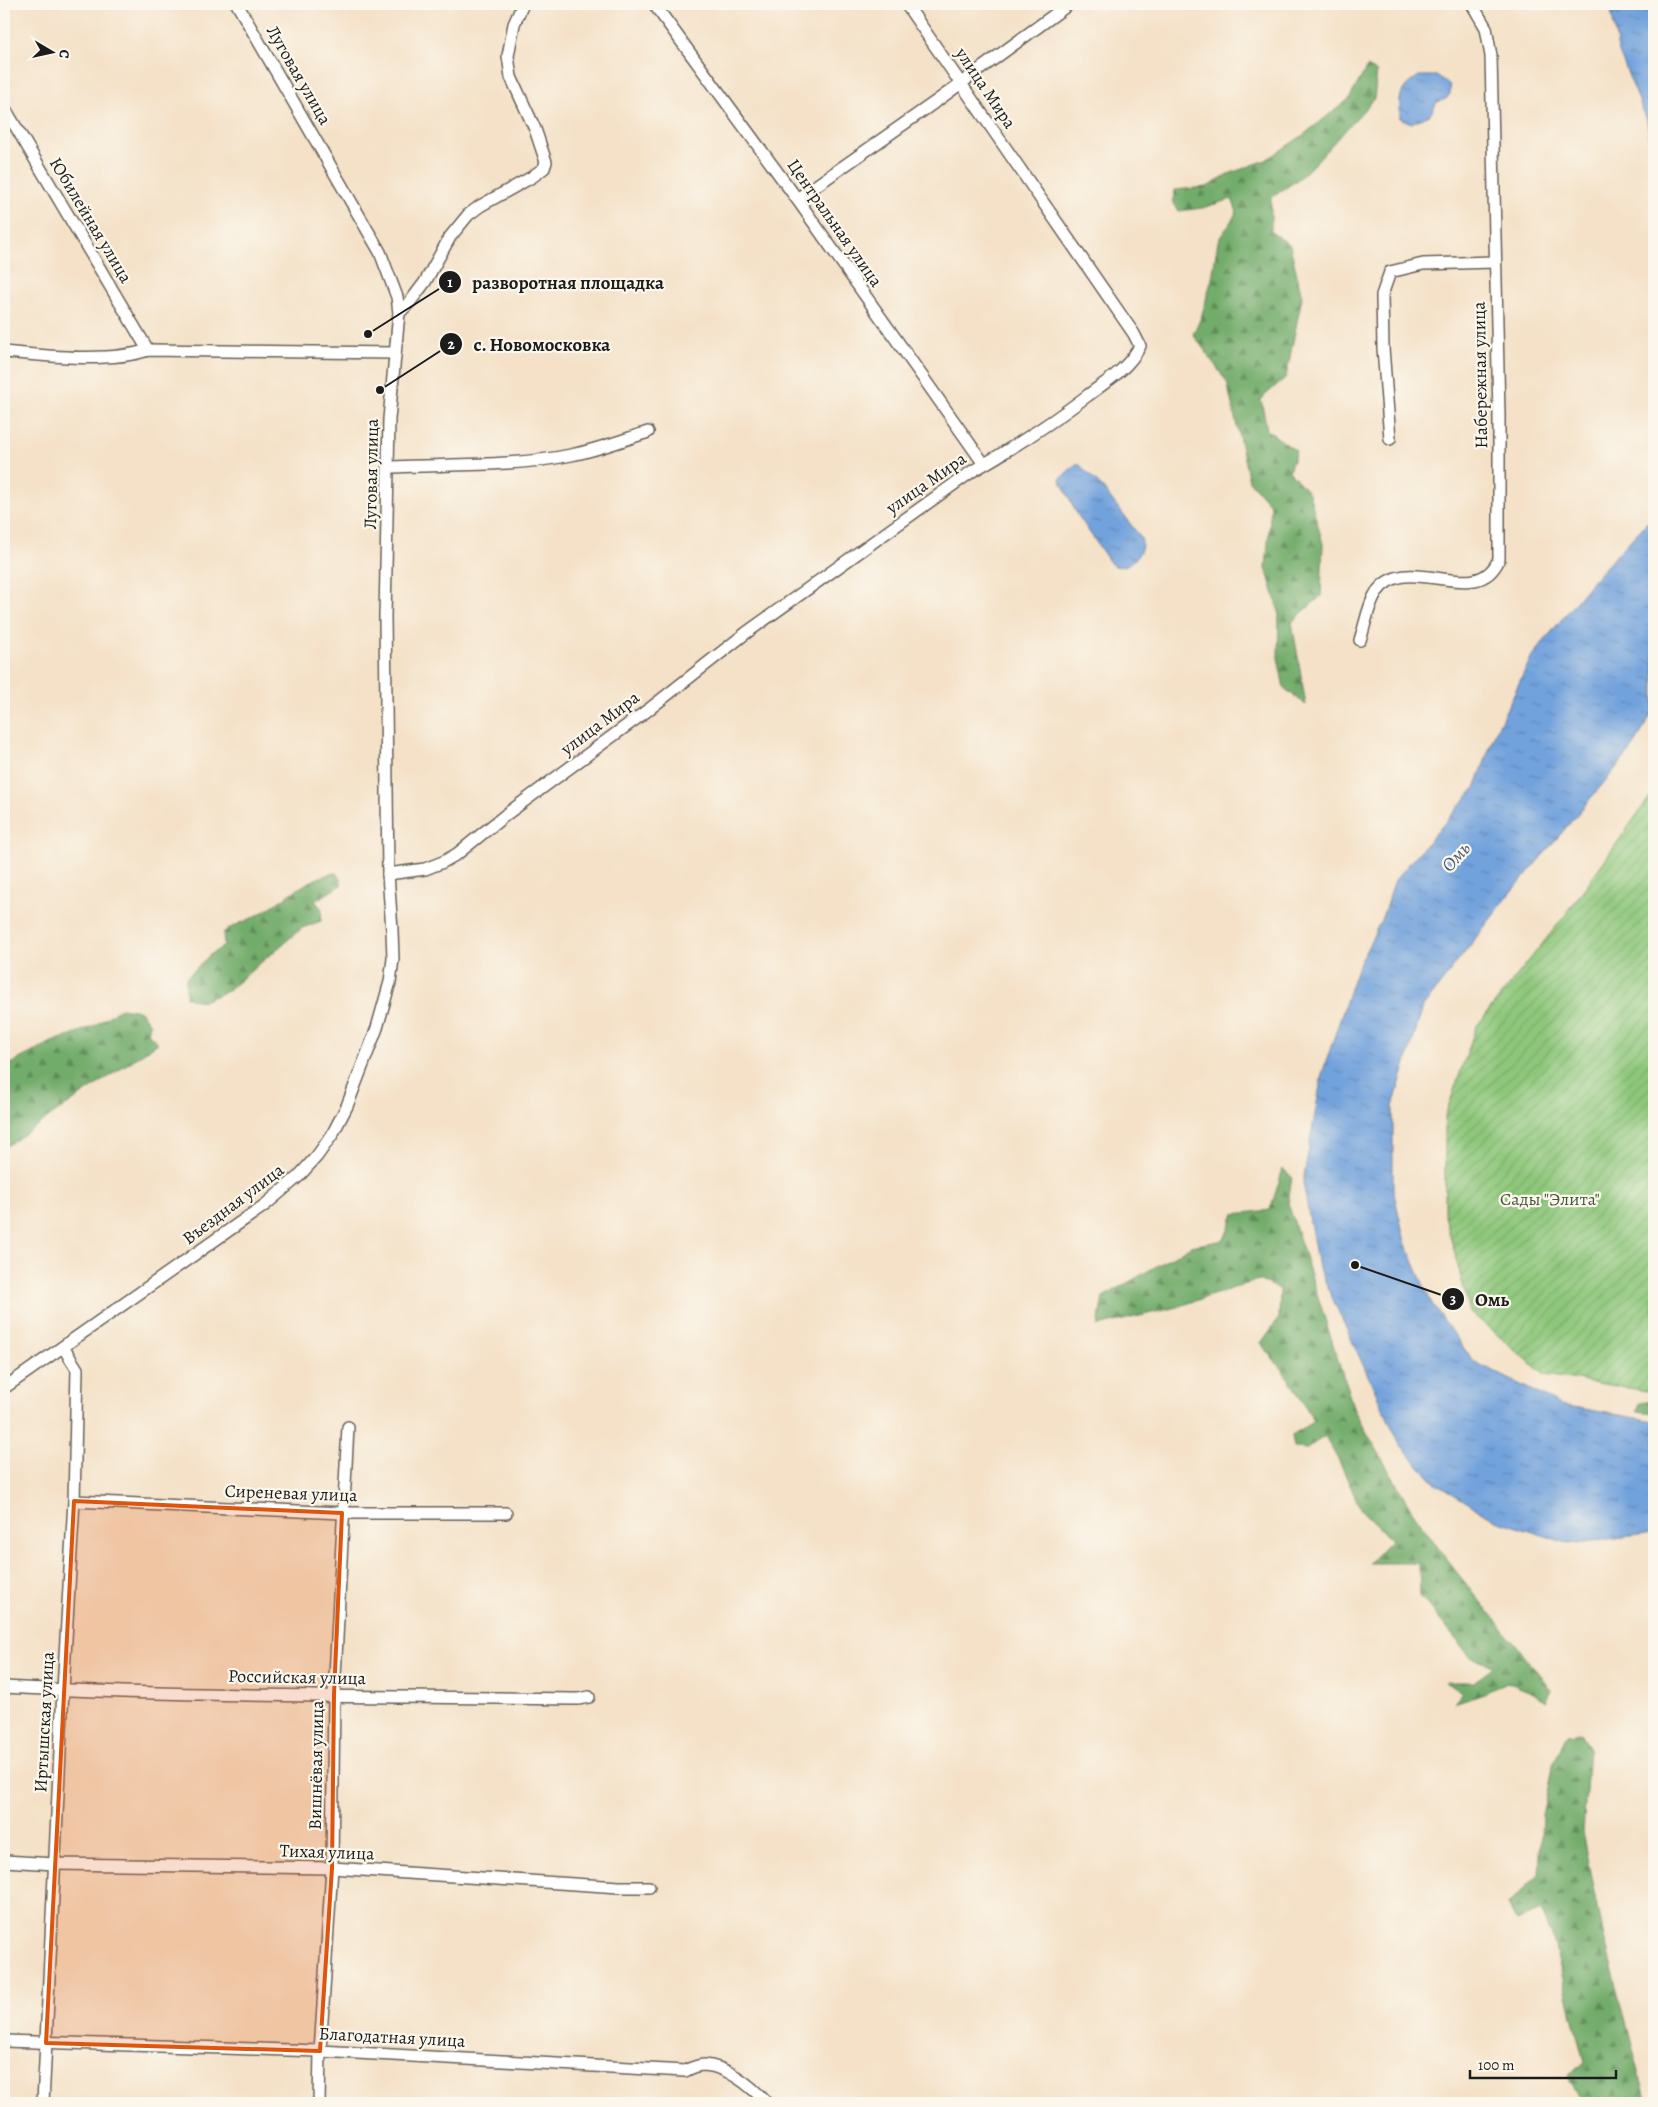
<svg xmlns="http://www.w3.org/2000/svg" width="1658" height="2107" font-family="Alegreya,serif">
<style>
.forest{fill:url(#forest-firs);stroke:#476444}
.garden{fill:url(#garden-furrows);stroke:#55724c}
.water{fill:url(#water-ripples);stroke:#475f7c}
.lines{fill:none;stroke-linecap:round;stroke-linejoin:round}
.minor-casing{stroke:#686158;stroke-width:14}
.minor{stroke:#fff;stroke-width:11}
.marked{fill:#de560d;fill-opacity:0.2;stroke:#de560d;stroke-width:4;stroke-linejoin:round}
.labels{text-anchor:middle;dominant-baseline:central;stroke-width:4.5;stroke-linejoin:round;paint-order:stroke}
.street-label{font-size:18px;fill:#1c1c1c;stroke:#fbf7ec}
.park-label{font-size:18px;fill:#44583d;stroke:#fbf7ec}
.water-label{font-size:19px;font-style:italic;fill:#435872;stroke:#fbf7ec}
.leader{fill:none;stroke:#1c1c1c;stroke-width:2}
.callout-dot{fill:#1c1c1c;stroke:#fbf7ec;stroke-width:2}
.mark-label{font-size:15px;text-anchor:middle;font-weight:bold;fill:#fff}
.callout-label{font-size:19px;text-anchor:middle;font-weight:bold;fill:#1c1c1c;stroke:#fbf7ec;stroke-width:4.5;stroke-linejoin:round;paint-order:stroke}
</style>
<defs>
<pattern id="forest-firs" width="22" height="20" patternUnits="userSpaceOnUse" patternTransform="scale(1.25)"><rect width="22" height="20" fill="#72ac6b"/><path d="M5 1l3.5 6h-7zM16 11l3.5 6h-7z" fill="#5d8b57"/></pattern>
<pattern id="garden-furrows" width="10" height="10" patternUnits="userSpaceOnUse" patternTransform="scale(1.25)"><rect width="10" height="10" fill="#8ec77b"/><path d="M-1 1l2-2M0 10L10 0M9 11l2-2" fill="none" stroke="#7aaa6a"/></pattern>
<pattern id="water-ripples" width="26" height="14" patternUnits="userSpaceOnUse" patternTransform="scale(1.25)"><rect width="26" height="14" fill="#72a2dc"/><path d="M2 4q2-2 4 0t4 0M15 11q2-2 4 0t4 0" fill="none" stroke="#5d83b2"/></pattern>
</defs>
<rect width="100%" height="100%" fill="#fbf7ec"/>
<filter id="ink" filterUnits="userSpaceOnUse"><feTurbulence type="fractalNoise" baseFrequency=".02" numOctaves="2"/><feDisplacementMap in="SourceGraphic" scale="10" xChannelSelector="R" yChannelSelector="G"/><feConvolveMatrix kernelMatrix="1 2 1 2 8 2 1 2 1" color-interpolation-filters="sRGB"/></filter>
<filter id="wash" filterUnits="userSpaceOnUse"><feTurbulence type="fractalNoise" baseFrequency=".0096" numOctaves="4" result="noise"/><feDisplacementMap in="SourceGraphic" scale="20" xChannelSelector="R" yChannelSelector="G"/><feGaussianBlur stdDeviation="1.12" result="paint"/><feColorMatrix in="noise" values="0 0 0 0 0 0 0 0 0 0 0 0 0 0 0 0 0 1.4 0 .05"/><feComposite in="paint" operator="in"/></filter>
<g filter="url(#wash)">
<rect width="100%" height="100%" fill="#f4e1c7"/>
<g class="forest">
<polygon points="1367,67 1377,72 1374,99 1311,167 1297,180 1271,198 1271,232 1290,245 1302,297 1286,377 1261,399 1267,430 1296,451 1289,471 1309,493 1323,544 1321,596 1292,622 1306,705 1284,688 1278,658 1279,612 1266,568 1271,506 1249,481 1227,382 1193,334 1201,318 1212,278 1218,241 1237,212 1232,199 1202,208 1179,211 1173,203 1175,190 1207,187 1231,173 1266,160 1302,136 1349,99"/>
<path d="M336,873L341,880V885L315,901L322,909L321,921L302,928L227,991L203,1001L186,998V978L211,954L224,946L223,933C233,925 242,923 254,917C280,904 306,877 336,873Z"/>
<polygon points="121,1008 140,1011 150,1024 148,1033 158,1043 4,1148 4,1067 52,1042 94,1026"/>
<polygon points="1283,1169 1292,1177 1288,1203 1354,1410 1411,1509 1446,1559 1552,1690 1546,1701 1529,1691 1507,1682 1484,1693 1454,1703 1463,1692 1444,1682 1474,1682 1494,1667 1468,1654 1420,1596 1419,1563 1369,1563 1391,1540 1361,1510 1342,1467 1325,1436 1306,1449 1294,1448 1292,1435 1314,1421 1289,1379 1261,1343 1279,1318 1280,1289 1258,1280 1177,1307 1098,1326 1103,1297 1191,1246 1224,1240 1234,1214 1270,1210"/>
<polygon points="1654,1401 1654,1413 1637,1411 1640,1403"/>
<polygon points="1581,1732 1589,1749 1583,1832 1604,1937 1647,2103 1585,2103 1581,2101 1568,2076 1584,2063 1552,1935 1541,1911 1516,1921 1508,1904 1539,1875 1542,1816 1552,1767 1567,1734"/>
</g>
<polygon class="garden" points="1654,791 1654,1392 1545,1375 1470,1312 1445,1216 1445,1116 1476,1027 1566,914"/>
<g class="water">
<polygon points="1610,4 1654,4 1654,170 1647,120 1618,50"/>
<path d="M1419,76H1438L1450,86V94L1446,99L1437,102L1430,115L1411,123L1400,118C1399,95 1399,89 1419,76Z"/>
<path d="M1076,464H1079L1103,488L1141,538C1147,553 1125,574 1111,564L1077,514L1060,479Z"/>
<polygon points="1654,515 1654,709 1633,748 1505,900 1423,1007 1393,1106 1393,1189 1405,1242 1431,1302 1473,1361 1561,1405 1654,1421 1654,1533 1570,1544 1496,1520 1434,1482 1399,1443 1318,1267 1303,1182 1322,1074 1356,971 1381,920 1395,880 1475,788 1496,731 1532,656 1596,577"/>
</g>
</g>
<g filter="url(#ink)">
<g class="lines">
<g class="minor-casing">
<g id="minor">
<polyline points="654,4 797,199 984,464"/>
<polyline points="4,107 148,350"/>
<polyline points="797,199 938,100 1069,4"/>
<polyline points="399,313 410,302 425,282 450,237 468,215 480,206 532,177 544,168 546,162 535,129 511,77 508,56 514,24 523,4"/>
<path d="M4,352C46,356 109,363 148,350L395,353"/>
<polyline points="1390,439 1383,348 1382,295 1390,272 1423,264 1495,262"/>
<path d="M389,467C447,464 514,467 571,455C597,450 623,440 648,432"/>
<path d="M1360,640C1365,626 1368,605 1376,593C1406,548 1477,611 1499,559V415L1491,56L1486,28L1472,4"/>
<path d="M388,874L425,869L443,862L457,854L508,813L648,710L746,633L971,472C1011,449 1050,424 1087,396C1107,381 1128,369 1140,346L1134,334L906,4"/>
<polyline points="4,1388 265,1205 299,1176 317,1156 332,1135 347,1106 377,1028 390,982 393,959 392,930 388,874 385,617 389,419 399,313 397,297 380,252 237,4"/>
<polyline points="74,1501 342,1513 506,1513"/>
<path d="M4,1687C195,1697 387,1696 579,1699L589,1697"/>
<polyline points="4,1861 55,1864 332,1868 619,1887 649,1887"/>
<path d="M4,2041L320,2051L685,2071C691,2068 697,2065 704,2065C727,2066 751,2086 766,2102"/>
<polyline points="43,2103 63,1690 74,1501 77,1369 63,1347"/>
<polyline points="319,2103 320,2051 332,1868 334,1695 348,1427"/>
</g>
</g>
<use href="#minor" class="minor"/>
</g>
</g>
<path class="marked" d="M74,1501L342,1513L334,1695L332,1868L320,2051L46,2043Z"/>
<g class="labels">
<g class="street-label">
<text transform="translate(299 75) rotate(60)">Луговая улица</text>
<text transform="translate(986 88) rotate(56)">улица Мира</text>
<text transform="translate(91 220) rotate(59)">Юбилейная улица</text>
<text transform="translate(835 223) rotate(55)">Центральная улица</text>
<text transform="translate(1480 375) rotate(-91)">Набережная улица</text>
<text transform="translate(371 474) rotate(-89)">Луговая улица</text>
<text transform="translate(926 483) rotate(-35)">улица Мира</text>
<text transform="translate(600 723) rotate(-37)">улица Мира</text>
<text transform="translate(233 1204) rotate(-37)">Въездная улица</text>
<text transform="translate(291 1493) rotate(2)">Сиреневая улица</text>
<text transform="translate(297 1677) rotate(1)">Российская улица</text>
<text transform="translate(44 1722) rotate(-87)">Иртышская улица</text>
<text transform="translate(316 1765) rotate(-89)">Вишнёвая улица</text>
<text transform="translate(327 1852) rotate(2)">Тихая улица</text>
<text transform="translate(392 2037) rotate(3)">Благодатная улица</text>
</g>
<g class="park-label">
<text x="1550" y="1199">Сады "Элита"</text>
</g>
<g class="water-label">
<text transform="translate(1456 857) rotate(-48)">Омь</text>
</g>
</g>
<path class="leader" d="M368 334L450 282M380 390L451 344M1355 1265L1453 1299"/>
<g class="callout-dot">
<circle cx="368" cy="334" r="5"/>
<circle cx="380" cy="390" r="5"/>
<circle cx="1355" cy="1265" r="5"/>
<circle cx="450" cy="282" r="12"/>
<circle cx="451" cy="344" r="12"/>
<circle cx="1453" cy="1299" r="12"/>
</g>
<g class="mark-label">
<text x="450" y="287">1</text>
<text x="451" y="349">2</text>
<text x="1453" y="1304">3</text>
</g>
<g class="callout-label">
<text x="568" y="289">разворотная площадка</text>
<text x="542" y="351">с. Новомосковка</text>
<text x="1492" y="1306">Омь</text>
</g>
<rect width="1658" height="2107" fill="none" stroke="#fbf7ec" stroke-width="20"/>
<g transform="translate(52 52) rotate(99)" stroke="#fbf7ec" stroke-width="4" paint-order="stroke">
<path d="M0-4L9 19L0 12L-9 19Z" fill="#1c1c1c"/>
<text y="-8" font-size="14" font-weight="bold" text-anchor="middle" fill="#1c1c1c">С</text>
</g>
<path d="M1470 2070v8h146v-8" fill="none" stroke="#1c1c1c" stroke-width="2.5"/>
<text x="1478" y="2070" font-size="15" fill="#1c1c1c" stroke="#fbf7ec" stroke-width="4" paint-order="stroke">100 m</text>
</svg>
